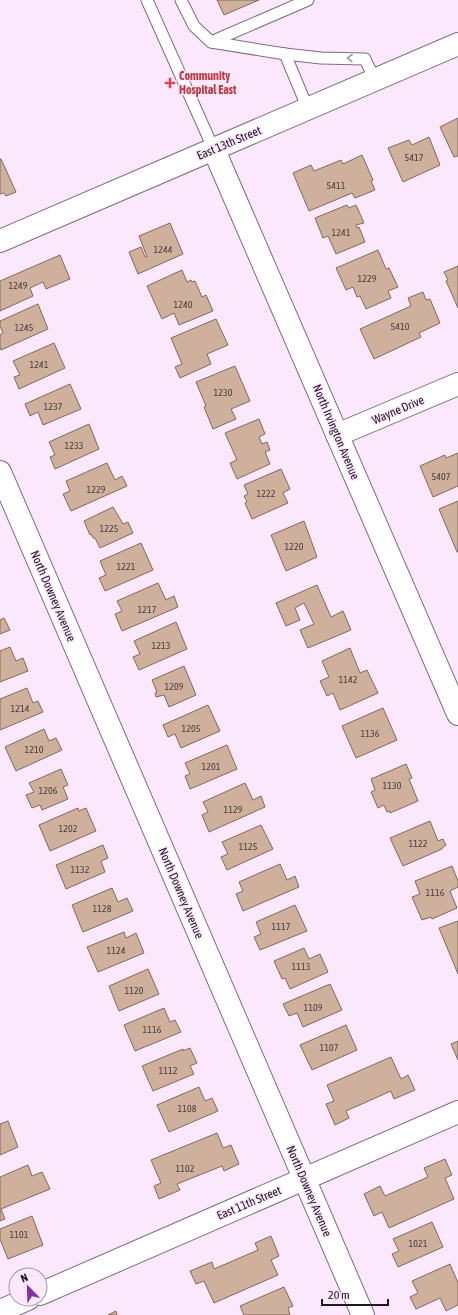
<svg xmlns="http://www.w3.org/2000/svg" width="458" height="1315" font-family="'Asap Condensed',sans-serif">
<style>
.building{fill:#ceb09c;stroke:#836956}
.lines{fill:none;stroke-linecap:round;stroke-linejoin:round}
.service-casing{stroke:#816b83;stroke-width:13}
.minor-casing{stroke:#816b83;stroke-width:24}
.service{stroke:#fff;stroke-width:11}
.minor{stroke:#fff;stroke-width:22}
.oneway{stroke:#9b979c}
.health-dot{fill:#e0444e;stroke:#fce8fd;stroke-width:1.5}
.labels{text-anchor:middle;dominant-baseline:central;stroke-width:3;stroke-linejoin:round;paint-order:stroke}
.number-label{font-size:10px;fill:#4c3e40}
.health-label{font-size:12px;font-weight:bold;fill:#be3a42;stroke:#fce8fd;text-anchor:start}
.street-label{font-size:12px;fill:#211822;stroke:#fce8fd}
</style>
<rect width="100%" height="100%" fill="#fce8fd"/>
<g class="building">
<polygon points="217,0 259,0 224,15"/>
<polygon points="458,118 458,156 454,157 440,127"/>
<polygon points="429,137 440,165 403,182 388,148 409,140 412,145"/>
<polygon points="362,155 373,180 371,181 375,190 355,198 352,193 309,211 293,173 311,165 314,171 341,160 343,164"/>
<polygon points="0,159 1,159 16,192 6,196 4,193 0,194"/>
<polygon points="347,205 349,208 356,205 364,223 356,225 357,228 359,227 365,242 336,254 328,236 323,238 315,218"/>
<polygon points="170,223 183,254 138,274 129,252 141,247 145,257 147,257 139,236"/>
<polygon points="378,250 386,269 389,268 398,287 388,291 391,298 366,309 360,296 357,297 353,287 346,290 336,268"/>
<polygon points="60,255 70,279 46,289 43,282 30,288 33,296 0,311 0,281"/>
<polygon points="458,266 458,308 446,281 448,280 444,272"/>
<polygon points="182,270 187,282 191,280 192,282 195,281 202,297 206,295 213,311 179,325 174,313 162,319 147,286"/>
<polygon points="423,292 426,300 430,299 440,323 419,333 421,337 374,359 360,329 411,306 408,298"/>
<polygon points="38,304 48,329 1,350 0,347 0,335 3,333 0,326 0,321"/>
<polygon points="216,319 228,345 207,354 211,364 180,378 175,367 182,364 171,338"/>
<polygon points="54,343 65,368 19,389 14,377 20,375 13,361"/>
<polygon points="235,366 250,401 231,409 236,419 213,429 204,407 206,406 196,382"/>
<polygon points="70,384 81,409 43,425 38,412 30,416 25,404"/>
<polygon points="259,419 265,434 259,437 262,444 267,442 270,450 265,452 270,464 237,479 230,463 237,460 225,433"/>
<polygon points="89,424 99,449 55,469 50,457 55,455 49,442"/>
<polygon points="458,453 458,486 433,497 420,466 445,455 446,458"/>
<polygon points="107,463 115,480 122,476 127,486 71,511 63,494 70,491 66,481"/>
<polygon points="281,469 290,489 283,493 288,503 252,519 245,503 247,502 244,496 248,494 244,485"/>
<polygon points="458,501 458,552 457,552 439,509"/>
<polygon points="113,507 123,524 128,522 133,533 100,548 95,538 93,538 91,534 90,535 84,521"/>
<polygon points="304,521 317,557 286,571 271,535"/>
<polygon points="141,543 153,570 105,591 99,578 106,575 100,561"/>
<polygon points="158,583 166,600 174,596 178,607 122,631 115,614 122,611 117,601"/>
<polygon points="317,585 331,617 343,611 351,630 308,648 300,630 314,624 304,603 295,608 300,620 286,626 276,603"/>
<polygon points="4,618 10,630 0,634 0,620"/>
<polygon points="176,622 187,649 139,670 133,657 140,654 134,641"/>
<polygon points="10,647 16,661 23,658 28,671 0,682 0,651"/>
<polygon points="350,648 360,673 367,670 378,693 340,710 333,693 327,696 320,681 329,677 322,661"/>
<polygon points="184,666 196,695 169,707 164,695 156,697 155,693 157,692 152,680"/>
<polygon points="27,688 33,703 38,701 43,712 0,730 0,699"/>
<polygon points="208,705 220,731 181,748 175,734 168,737 163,725"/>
<polygon points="383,708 397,740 356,758 342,726"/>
<polygon points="44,729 49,741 56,738 62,750 16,771 5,747"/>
<polygon points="227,745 237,769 190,789 185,776 190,774 185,763"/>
<polygon points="406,764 412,778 409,779 418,801 390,813 389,811 387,812 384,805 378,808 371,792 375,790 371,779"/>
<polygon points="61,769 68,785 63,787 68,799 42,810 40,805 32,808 26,795 34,792 29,783"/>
<polygon points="245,783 253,800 261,796 265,807 209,832 202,815 208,812 203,802"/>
<polygon points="78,808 79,811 86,808 96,831 50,851 39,825"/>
<polygon points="430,821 438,841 443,839 446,845 442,848 442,849 403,866 390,838"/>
<polygon points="261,825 273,849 227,870 221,857 228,854 222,842"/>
<polygon points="103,845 108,858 101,861 105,872 66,889 56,865"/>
<polygon points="280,864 287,880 295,876 299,887 243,911 236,894 243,891 239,882"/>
<polygon points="452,866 458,881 458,887 450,891 457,908 432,919 431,917 422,920 412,897 420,894 415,881"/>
<polygon points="112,888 118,902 127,898 133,911 83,932 72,905"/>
<polygon points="295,905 307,931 260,950 254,937 261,934 256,922"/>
<polygon points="458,921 458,974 439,928"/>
<polygon points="124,932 126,938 136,933 144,953 98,972 87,947"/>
<polygon points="304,948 309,959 320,954 328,972 290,989 285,978 282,979 274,961"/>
<polygon points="148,969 159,994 119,1011 109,986"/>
<polygon points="330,984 342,1010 303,1027 297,1013 289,1016 283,1004"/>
<polygon points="164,1008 170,1022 175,1020 181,1032 135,1051 124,1025"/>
<polygon points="346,1025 357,1050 312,1070 300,1045"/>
<polygon points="458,1041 458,1060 451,1044"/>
<polygon points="190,1048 197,1063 190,1066 194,1074 153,1091 142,1066 183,1049 183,1051"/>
<polygon points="391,1057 401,1079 408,1075 415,1090 394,1099 391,1091 346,1111 349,1118 335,1125 326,1104 334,1101 327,1085"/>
<polygon points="199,1087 205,1101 212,1098 218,1111 169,1132 157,1105"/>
<polygon points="8,1121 18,1147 0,1155 0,1124"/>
<polygon points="217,1133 223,1148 231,1145 239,1164 224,1171 222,1166 177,1184 180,1190 159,1199 154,1186 161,1183 151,1160"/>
<polygon points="445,1159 452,1175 445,1178 454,1199 389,1228 382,1212 374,1216 364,1194 380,1186 385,1196 428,1177 424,1168"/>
<polygon points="28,1165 32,1176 42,1172 50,1189 1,1209 5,1219 0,1221 0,1177"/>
<polygon points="32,1216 43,1245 8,1259 0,1239 0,1229"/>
<polygon points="432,1222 443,1247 398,1267 392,1254 399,1251 393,1239"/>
<polygon points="271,1236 279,1256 271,1260 278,1275 214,1303 204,1281 196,1284 190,1271 212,1262 214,1269 258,1250 255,1243"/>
<polygon points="450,1264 458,1283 458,1305 446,1311 440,1298 416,1309 410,1297 418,1293 412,1281"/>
<polygon points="284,1287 293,1306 288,1308 290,1315 244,1315 240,1306"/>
<polygon points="116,1311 117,1315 108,1315"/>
</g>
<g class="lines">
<g class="service-casing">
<g id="service">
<polyline points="147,0 214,150"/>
<polyline points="181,0 194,26 211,42 285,54 308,109"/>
<polyline points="211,42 308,0"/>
<polyline points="285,54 321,58 365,59 375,80"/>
</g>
</g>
<g class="minor-casing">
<g id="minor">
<polyline points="214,150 458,714"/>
<polyline points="0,241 458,44"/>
<polyline points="337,435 458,384"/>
<polyline points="0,472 363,1315"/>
<polyline points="40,1294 458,1112"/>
<polyline points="0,1311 28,1299"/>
</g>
</g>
<use href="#service" class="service"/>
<use href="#minor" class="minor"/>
</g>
<defs><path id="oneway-chevron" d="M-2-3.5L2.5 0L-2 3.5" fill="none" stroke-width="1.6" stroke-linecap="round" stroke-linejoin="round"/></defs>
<use class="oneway" href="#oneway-chevron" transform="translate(350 58) rotate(-178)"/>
<path class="health-dot" d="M168 77h4v4h4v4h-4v4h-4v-4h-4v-4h4z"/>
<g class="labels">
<g class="number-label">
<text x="414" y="157">5417</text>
<text x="336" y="185">5411</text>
<text x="341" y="232">1241</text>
<text x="163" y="249">1244</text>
<text x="367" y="278">1229</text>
<text x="18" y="285">1249</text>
<text x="183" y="304">1240</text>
<text x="400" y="326">5410</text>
<text x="24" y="327">1245</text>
<text x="39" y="364">1241</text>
<text x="223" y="392">1230</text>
<text x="53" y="406">1237</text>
<text x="74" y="445">1233</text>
<text x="441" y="476">5407</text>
<text x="96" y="489">1229</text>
<text x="266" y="493">1222</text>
<text x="109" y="528">1225</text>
<text x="294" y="546">1220</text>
<text x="126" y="566">1221</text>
<text x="147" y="609">1217</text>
<text x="161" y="645">1213</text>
<text x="348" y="679">1142</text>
<text x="174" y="686">1209</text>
<text x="20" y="708">1214</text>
<text x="191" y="728">1205</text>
<text x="370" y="733">1136</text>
<text x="34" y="749">1210</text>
<text x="211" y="766">1201</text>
<text x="392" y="785">1130</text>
<text x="48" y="790">1206</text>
<text x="233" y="809">1129</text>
<text x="68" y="828">1202</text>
<text x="418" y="843">1122</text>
<text x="248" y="846">1125</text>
<text x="80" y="869">1132</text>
<text x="435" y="892">1116</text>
<text x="102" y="908">1128</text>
<text x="281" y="926">1117</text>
<text x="116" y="950">1124</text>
<text x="301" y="966">1113</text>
<text x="134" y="990">1120</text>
<text x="313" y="1007">1109</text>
<text x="152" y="1029">1116</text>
<text x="329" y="1047">1107</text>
<text x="168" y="1070">1112</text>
<text x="187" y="1108">1108</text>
<text x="185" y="1168">1102</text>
<text x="19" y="1234">1101</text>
<text x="418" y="1243">1021</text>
</g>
<g class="health-label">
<text x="179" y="76">Community<tspan x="179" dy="14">Hospital East</tspan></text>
</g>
<g class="street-label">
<text transform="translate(229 143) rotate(-23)">East 13th Street</text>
<text transform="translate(398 410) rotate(-23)">Wayne Drive</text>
<text transform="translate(336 432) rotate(67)">North Irvington Avenue</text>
<text transform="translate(53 596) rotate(67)">North Downey Avenue</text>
<text transform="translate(181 893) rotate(67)">North Downey Avenue</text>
<text transform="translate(309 1191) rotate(67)">North Downey Avenue</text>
<text transform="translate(249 1203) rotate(-23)">East 11th Street</text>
</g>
</g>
<g transform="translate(28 1287) rotate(337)"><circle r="19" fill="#fce8fd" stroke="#a495a5"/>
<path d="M0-3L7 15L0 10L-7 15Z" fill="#8133a4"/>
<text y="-6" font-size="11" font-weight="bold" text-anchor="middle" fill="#211822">N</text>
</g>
<path d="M322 1299v6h66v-6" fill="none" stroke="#211822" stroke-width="2"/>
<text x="328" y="1299" font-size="12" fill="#211822" stroke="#fce8fd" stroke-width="3" paint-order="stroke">20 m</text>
</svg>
